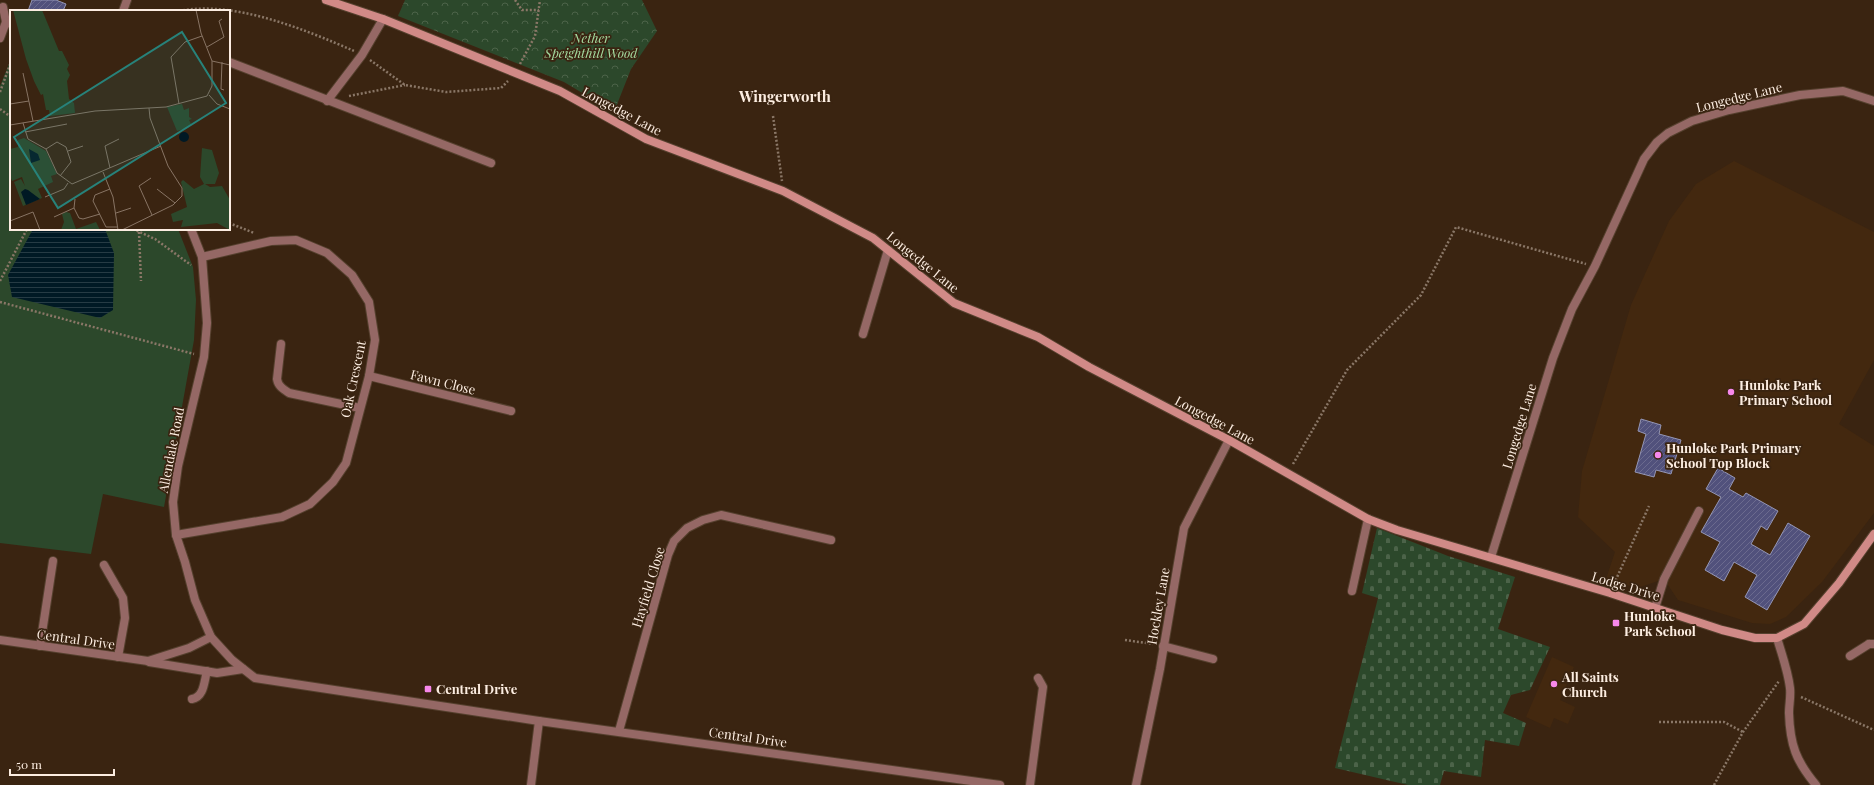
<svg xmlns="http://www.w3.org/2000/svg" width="1874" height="785" viewBox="0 0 1874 785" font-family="'Playfair Display',serif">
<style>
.built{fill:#43280f}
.green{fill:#2c482b}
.forest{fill:url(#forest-crowns)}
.cemetery{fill:url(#cemetery-stones)}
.water{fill:url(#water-rules)}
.building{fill:url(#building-hatch);stroke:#9496b5}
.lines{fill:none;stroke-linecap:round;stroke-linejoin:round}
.lane-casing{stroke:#55402e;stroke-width:10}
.street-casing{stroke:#55402e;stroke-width:10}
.secondary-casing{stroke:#55402e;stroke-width:10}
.path{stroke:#8a7767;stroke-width:2.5;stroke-dasharray:2 2;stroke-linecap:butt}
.lane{stroke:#956865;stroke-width:8}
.street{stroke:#956865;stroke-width:8}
.secondary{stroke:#d18a87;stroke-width:8}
.poi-dot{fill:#f788eb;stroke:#3a2411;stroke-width:1.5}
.labels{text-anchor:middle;stroke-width:3.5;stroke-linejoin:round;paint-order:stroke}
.park-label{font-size:13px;font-style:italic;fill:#a4dba0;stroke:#3a2411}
.street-label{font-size:13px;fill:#fcede1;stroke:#3a2411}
.poi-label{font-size:13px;font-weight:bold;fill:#fcede1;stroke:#3a2411;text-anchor:start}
.quarter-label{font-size:15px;font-weight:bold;fill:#fcede1;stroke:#3a2411}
.inset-road{fill:none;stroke:#887464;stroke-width:1}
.view{fill:#27827a;fill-opacity:0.15;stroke:#27827a;stroke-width:2}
.inset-edge{fill:none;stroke:#fcede1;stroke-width:2}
</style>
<defs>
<pattern id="forest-crowns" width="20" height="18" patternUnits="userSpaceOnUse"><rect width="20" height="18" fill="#2c482b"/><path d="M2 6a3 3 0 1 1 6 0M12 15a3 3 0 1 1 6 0" fill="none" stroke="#4c6349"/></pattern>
<pattern id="cemetery-stones" width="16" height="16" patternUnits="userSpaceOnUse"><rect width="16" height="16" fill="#2c482b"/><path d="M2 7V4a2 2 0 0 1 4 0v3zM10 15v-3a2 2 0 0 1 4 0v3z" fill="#4c6349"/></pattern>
<pattern id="water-rules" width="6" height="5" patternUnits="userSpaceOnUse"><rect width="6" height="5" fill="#001924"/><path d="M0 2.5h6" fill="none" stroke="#263b44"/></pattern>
<pattern id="building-hatch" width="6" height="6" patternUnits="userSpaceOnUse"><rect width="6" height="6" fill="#51517c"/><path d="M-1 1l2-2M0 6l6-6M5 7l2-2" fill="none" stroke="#6b6a8e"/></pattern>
</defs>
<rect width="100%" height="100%" fill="#3a2411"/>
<g class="built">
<path d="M1734,161L1874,232V360L1839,424L1874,446V513L1822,582L1786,617L1770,624L1752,623L1678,600L1664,579L1637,588L1606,579L1615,552L1578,517L1582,471L1631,305L1669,221L1696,184Z"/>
<path d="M1552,657L1574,667L1560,700L1575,707L1568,724L1554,718L1550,728L1526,717Z"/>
</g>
<path class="green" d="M11,59V229H178L193,267L196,300L194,340L164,507L103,494L91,554L0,543V86Z"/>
<path class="forest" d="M405,0H642L657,31L631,69L614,112L564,82L398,16Z"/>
<path class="cemetery" d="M1377,528L1448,556L1515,577L1498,629L1550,647L1530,690L1511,695L1503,713L1526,723L1519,746L1485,740L1481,777L1444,771L1440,785H1408L1335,768L1378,598L1362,593Z"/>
<path class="water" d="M33,229H105L114,253L113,310L100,318L12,297L8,275Z"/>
<g class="building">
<path d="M32,0H56L66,4L63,11H28Z"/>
<path d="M1641,419L1661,425L1659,434L1681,440L1671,474L1656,470L1654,477L1635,472L1646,434L1638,431Z"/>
<path d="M1718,468L1735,478L1729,489L1743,497L1746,493L1778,511L1767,530L1761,526L1751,544L1770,555L1788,523L1810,536L1767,610L1745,597L1757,575L1734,562L1724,581L1705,570L1720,542L1701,532L1721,497L1706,489Z"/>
</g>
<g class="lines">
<defs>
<g id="lane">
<path d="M3,7L6,22L11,24"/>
<path d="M0,38L6,22"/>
<path d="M327,101L362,55L383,19"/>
<path d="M863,334L888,250"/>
<path d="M281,344L277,379C278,386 283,389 289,393L360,408"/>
<path d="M104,565L123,598L125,618L118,657"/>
<path d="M1352,591L1368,519"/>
<path d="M1655,608L1664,579L1699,511"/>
<path d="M1163,646L1213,659"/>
<path d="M1850,656L1869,644"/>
<path d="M192,699C204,697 204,682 207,671"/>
<path d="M1030,785L1043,687L1038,678"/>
</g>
<g id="street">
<path d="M123,11L127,0"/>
<path d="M229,62L491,163"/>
<path d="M191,229L202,257L207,323L204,357L178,466L173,502L176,535L185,562L195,600L211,637L232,660L255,678L539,721L1000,785"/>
<path d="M369,376L511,411"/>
<path d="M176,535L282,517L310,504L333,482L346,463L369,376L375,340L369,302L352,275L327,253L296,240L271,241L202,257"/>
<path d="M1491,557L1553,358L1572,309L1595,266L1644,159L1657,142L1668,133L1692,121L1729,110L1800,95L1843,91L1874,101"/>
<path d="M1777,638C1782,655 1788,671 1790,688C1791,696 1789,705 1789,713C1790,745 1796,761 1816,785"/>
<path d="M0,640L148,661L189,648L211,637"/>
<path d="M1869,644H1874"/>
<path d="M40,646L53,561"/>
<path d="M149,662L217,673L243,669"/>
<path d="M619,731L668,555L674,541L687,528L703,520L721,515L831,540"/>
<path d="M531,785L539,721"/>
<path d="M1136,785L1160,669L1184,528L1229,440"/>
</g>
<path id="secondary" d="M326,0L383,19L560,91L646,139L783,191L873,238L954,303L1038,337L1089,367L1229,440L1368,519L1397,530L1610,593L1722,630L1755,638H1777L1804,624L1839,583L1874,534"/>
</defs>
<use href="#lane" class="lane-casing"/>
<use href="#street" class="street-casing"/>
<use href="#secondary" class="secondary-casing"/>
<g class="path">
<path d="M515,0L522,10H539"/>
<path d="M179,11C233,0 304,29 354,51"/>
<path d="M370,60L405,85L446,92L501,88L508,81"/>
<path d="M520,64L535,36L540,0"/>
<path d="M0,92L11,62"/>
<path d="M349,96L405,85"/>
<path d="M0,109L11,117"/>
<path d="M773,116L782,181"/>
<path d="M229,223L254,233"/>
<path d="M133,229L155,239L191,265"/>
<path d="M139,232L141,281"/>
<path d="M0,281L27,229"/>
<path d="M0,302L194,354"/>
<path d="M1293,464L1347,370L1421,295L1456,227L1586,264"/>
<path d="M1614,584L1649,506"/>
<path d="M1125,640L1153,644"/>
<path d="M1801,697L1874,730"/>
<path d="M1659,722H1724L1743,732"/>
<path d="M1714,785L1743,732L1779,681"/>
</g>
<use href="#lane" class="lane"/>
<use href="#street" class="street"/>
<use href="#secondary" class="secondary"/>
</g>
<g class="poi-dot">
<circle cx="1731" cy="392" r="4"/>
<circle cx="1658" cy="455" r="4"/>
<rect x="1612" y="619" width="8" height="8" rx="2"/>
<circle cx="1554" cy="684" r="4"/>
<rect x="424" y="685" width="8" height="8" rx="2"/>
</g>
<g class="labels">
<g class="park-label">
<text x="591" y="43">Nether<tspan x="591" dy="15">Speighthill Wood</tspan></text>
</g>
<g class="street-label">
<text transform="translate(1739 97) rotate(-14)" y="5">Longedge Lane</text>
<text transform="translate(622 111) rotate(28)" y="5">Longedge Lane</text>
<text transform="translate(923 262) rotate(39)" y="5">Longedge Lane</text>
<text transform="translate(353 379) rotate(-78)" y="5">Oak Crescent</text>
<text transform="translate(443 382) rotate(14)" y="5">Fawn Close</text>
<text transform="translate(1215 420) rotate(28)" y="5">Longedge Lane</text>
<text transform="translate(1519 426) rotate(-73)" y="5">Longedge Lane</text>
<text transform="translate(171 450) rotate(-79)" y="5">Allendale Road</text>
<text transform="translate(1626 586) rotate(17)" y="5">Lodge Drive</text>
<text transform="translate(648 587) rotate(-73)" y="5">Hayfield Close</text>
<text transform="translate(1158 606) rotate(-80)" y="5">Hockley Lane</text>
<text transform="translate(76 639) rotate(8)" y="5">Central Drive</text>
<text transform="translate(748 737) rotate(8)" y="5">Central Drive</text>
</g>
<g class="poi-label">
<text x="1739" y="390">Hunloke Park<tspan x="1739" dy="15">Primary School</tspan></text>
<text x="1666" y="453">Hunloke Park Primary<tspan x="1666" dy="15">School Top Block</tspan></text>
<text x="1624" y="621">Hunloke<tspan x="1624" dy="15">Park School</tspan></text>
<text x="1562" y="682">All Saints<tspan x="1562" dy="15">Church</tspan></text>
<text x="436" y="694">Central Drive</text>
</g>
<g class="quarter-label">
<text x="785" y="102">Wingerworth</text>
</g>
</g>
<g transform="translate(10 10)">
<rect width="220" height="220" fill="#3a2411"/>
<path d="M14,128L36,141L47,164L41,166L43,172L28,179L32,188L13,196L4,172L11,169L15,176L12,167L2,171L0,166V139L8,137V130Z" fill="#2c482b"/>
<path d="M3,0H32L49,41H52L59,55L57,59L60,65L57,71L59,89L64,93L65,103L40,106L39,100H36L33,84L31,85L24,71L16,49ZM192,138L202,140L209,163L205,174H195L200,177L212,176L220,190V220L207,213L171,217L173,210L163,212L161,204L177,197L171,172L173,170L184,179L194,174L190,167ZM56,202L60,203L66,219L86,212L90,220H51L54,212L52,204Z" fill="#2c482b"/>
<path d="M172,94L174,100L179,98V107L182,109L179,110L181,114L178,118L167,121L157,97Z" fill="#2c482b"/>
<path d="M169 127a5 5 0 1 1 10 0a5 5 0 1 1-10 0ZM19,139L28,144L30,150L21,153ZM15,179L18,180L30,189L16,195L11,182Z" fill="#001924"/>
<path class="inset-road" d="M197,37L214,27L209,11L212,9M202,51L220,55M212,52L211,79L214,80M13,63L23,111M199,85L207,94L220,99M0,94L19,91M169,94L161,47L175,32L192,26M13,113L18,129L36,139L47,163L62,174L151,136M0,115L85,101L156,97L197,86L202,76V51L191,23L186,0M15,122L57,114M36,139L47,132L56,137L61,152L50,166M58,141L73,136M100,158L95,136L109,129M93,162L103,187L108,220M141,168L129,176L142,205M100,179L85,185L83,191L96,217H107M147,179L165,193M35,187L54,179L58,173M65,189L64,198L69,208L73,209L90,204M106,203L121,198M44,207L64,198M0,211L23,202L30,220M112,220L163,195L172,186V178L158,156L140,108L139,98"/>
<path class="view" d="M172,22L216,93L48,198L4,127Z"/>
<rect width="220" height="220" class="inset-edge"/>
</g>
<path d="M10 769v6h104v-6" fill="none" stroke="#fcede1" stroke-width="2"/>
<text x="16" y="769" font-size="12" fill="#fcede1" stroke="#3a2411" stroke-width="3" paint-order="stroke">50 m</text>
</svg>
